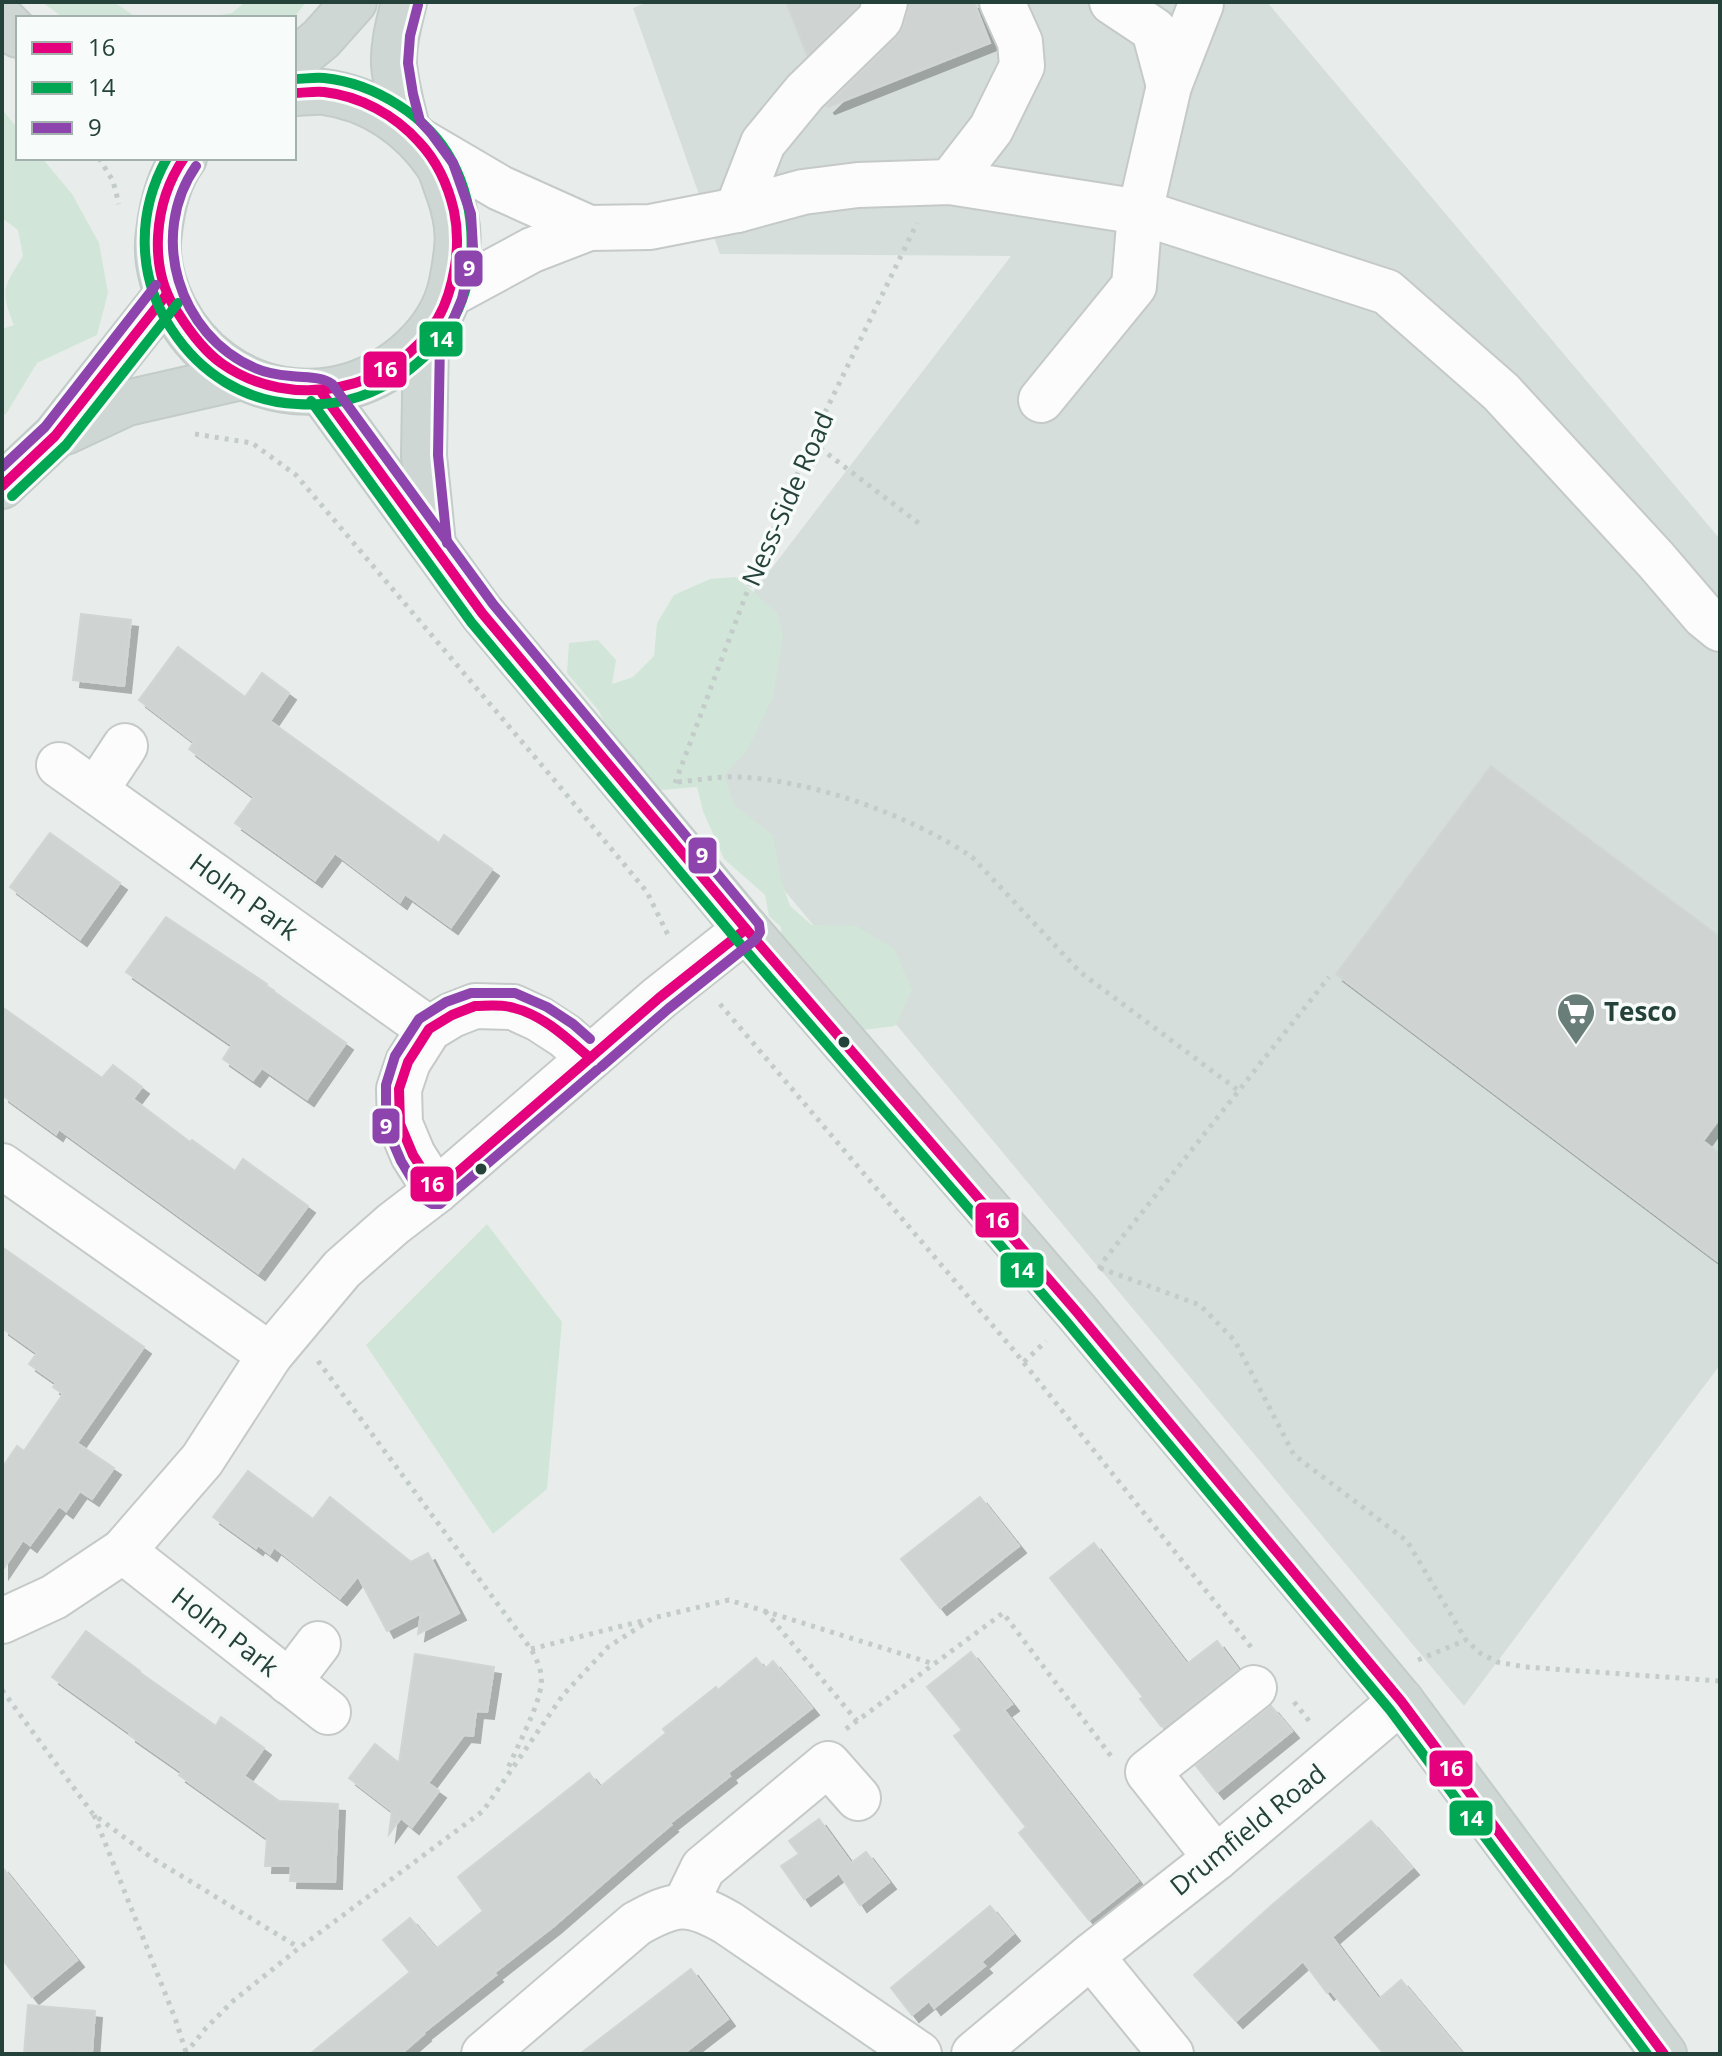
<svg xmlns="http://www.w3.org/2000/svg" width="1722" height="2056" viewBox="0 0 1722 2056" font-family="'Open Sans',sans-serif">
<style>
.built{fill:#d6dedb}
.green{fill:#d1e6d8}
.building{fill:#cfd4d2;stroke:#d1d6d4;stroke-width:2;filter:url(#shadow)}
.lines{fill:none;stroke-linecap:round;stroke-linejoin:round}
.minor-casing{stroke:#c5cac8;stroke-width:48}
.major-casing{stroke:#c3ccc9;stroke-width:48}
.path{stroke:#c3ccca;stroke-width:5;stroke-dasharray:4 6;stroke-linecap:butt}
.minor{stroke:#fcfcfc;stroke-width:44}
.major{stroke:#cfd7d5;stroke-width:44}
.bus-1-casing{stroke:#f7fbf9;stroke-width:16}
.bus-2-casing{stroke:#f7fbf9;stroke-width:16}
.bus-3-casing{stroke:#f7fbf9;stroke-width:16}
.bus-1{stroke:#e5007d;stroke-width:10}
.bus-2{stroke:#00a651;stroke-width:10}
.bus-3{stroke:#8e44ad;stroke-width:10}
.bus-dot{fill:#24423a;stroke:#f7fbf9;stroke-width:3}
.labels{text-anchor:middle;stroke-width:7;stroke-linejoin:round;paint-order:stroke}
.street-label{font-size:26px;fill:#24423a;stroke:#f7fbf9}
.poi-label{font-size:26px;font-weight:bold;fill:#24423a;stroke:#f7fbf9;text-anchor:start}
.line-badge{stroke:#f7fbf9;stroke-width:3}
.badge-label{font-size:22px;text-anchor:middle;font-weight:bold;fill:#fff}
</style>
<defs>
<filter id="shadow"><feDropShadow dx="7" dy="7" stdDeviation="0" flood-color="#0004"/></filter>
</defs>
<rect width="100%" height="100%" fill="#e8edeb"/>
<path class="built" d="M648,2H1267L1720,539V1365L1464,1706L649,728L1011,256L720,254L633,8Z"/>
<g class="green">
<path d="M42,2H114L137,18H64Z"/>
<path d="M245,2H306L294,18H204L232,13Z"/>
<path d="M2,109L18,129V158H42L72,194L99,243L108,293L97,335L37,363L6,414L2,415V329L14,325C0,290 3,288 23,256L18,230L2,218Z"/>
<path d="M736,577L777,613L783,637L773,697L747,750L724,776L734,805L773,836L781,880L790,906L812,925L856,926L894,949L912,990L895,1026L840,1033L781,938V927L769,916L765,895L724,859L703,811L697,787L662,790L638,776L612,742L599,711L567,673L569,643L598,640L616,660L612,684L633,677L654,656L657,623L674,595L710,579Z"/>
<path d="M487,1224L562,1322L547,1489L493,1534L366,1345Z"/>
</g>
<g class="building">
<path d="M786,2H859L858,6L807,55Z"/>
<path d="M909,2H974L990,43L828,107L827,106L898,36L904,26Z"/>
<path d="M81,614L131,620L124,686L73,680Z"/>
<path d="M178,647L245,697L262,673L289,693L270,721L439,843L444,835L492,869L451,927L405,894L400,902L335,853L315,880L235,823L254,797L189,749L194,742L139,700Z"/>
<path d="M1491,766L1720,937V1118L1703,1141L1720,1154V1263L1336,974Z"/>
<path d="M50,833L120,883L80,939L10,887Z"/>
<path d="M166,917L267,984L266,986L346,1043L307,1099L262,1068L253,1080L223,1059L232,1045L126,972Z"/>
<path d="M2,1007L102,1078L113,1065L142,1087L133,1099L190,1142L192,1140L235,1171L243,1159L308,1206L258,1273L59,1129L56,1134L2,1095Z"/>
<path d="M2,1247L144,1347L77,1443L114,1468L92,1499L80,1491L66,1511L59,1506L30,1545L23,1540L2,1571V1468L17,1446L24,1451L63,1394L53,1387L56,1383L29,1364L37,1353L2,1328Z"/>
<path d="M248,1471L313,1519L330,1497L411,1562L428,1553L459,1613L418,1634L421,1613L387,1631L358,1576L340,1598L274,1547L270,1554L258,1545L256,1548L213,1517Z"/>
<path d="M980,1497L1019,1546L940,1608L901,1559Z"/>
<path d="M1094,1543L1187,1664L1217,1641L1238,1669L1164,1727L1162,1725L1161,1726L1140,1699L1143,1697L1050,1578Z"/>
<path d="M86,1631L140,1671L139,1672L216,1726L221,1717L264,1748L244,1776L279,1801L338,1804L335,1882L290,1881L291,1866H265L267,1838L179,1775L182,1772L129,1735L130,1733L52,1677Z"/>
<path d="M971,1652L1012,1704L1004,1710L1138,1881L1089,1920L1019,1833L1026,1827L954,1736L962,1730L927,1687Z"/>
<path d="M415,1654L494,1667L487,1712L476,1711L473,1736L464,1735L428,1783L439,1791L412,1827L401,1818L389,1834L392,1811L349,1778L375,1744L399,1763Z"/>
<path d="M756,1658L765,1669L773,1661L812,1708L728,1773L730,1776L669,1824L671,1825L652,1841L554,1926L494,1973L496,1975L423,2033L424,2034L401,2054H310L410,1972L383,1940L410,1918L436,1949L483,1911L458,1877L589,1773L600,1787L666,1733L663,1729L716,1687L718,1690Z"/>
<path d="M1271,1706L1292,1731L1217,1792L1196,1766Z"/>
<path d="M819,1819L851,1863L866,1852L889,1882L860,1905L839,1873L804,1899L781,1866L799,1854L789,1841Z"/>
<path d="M1371,1821L1412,1868L1332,1937L1379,1999L1401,1980L1463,2054H1384L1330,1990L1327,1993L1303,1961L1236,2021L1194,1975L1272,1905Z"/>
<path d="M2,1867L77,1960L32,1997L2,1959Z"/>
<path d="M990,1906L1013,1934L981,1962L985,1966L934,2008L929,2001L912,2015L891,1988Z"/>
<path d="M691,1969L728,2019L683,2054H580Z"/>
<path d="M28,2005L95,2011L92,2052L78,2051V2054H24Z"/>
</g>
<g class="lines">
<defs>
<g id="minor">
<path d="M1112,2L1154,30L1169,86"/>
<path d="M420,141L500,188L589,228"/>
<path d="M950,182L991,129L1022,66L1020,42L1002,2"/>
<path d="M737,210L763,143L805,92L880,19L885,2"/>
<path d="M449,295L532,250L589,228L650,227L737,210L803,192L858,185L950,182L1140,212L1387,292L1501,392L1656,560L1704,616L1720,629"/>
<path d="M1041,400L1134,286L1140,212L1169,86L1201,4"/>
<path d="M59,765L429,1029"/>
<path d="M96,790L125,746"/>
<path d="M2,1166L270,1355"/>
<path d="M436,1191L413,1155L400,1124L399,1089L408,1062L429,1029L452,1015L475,1006L513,1007L539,1019L565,1036L590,1058"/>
<path d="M123,1551L328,1712"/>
<path d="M2,1621L54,1597L123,1551L202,1460L270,1355L342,1269L393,1224L436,1191L659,998L746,929"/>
<path d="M289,1682L318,1644"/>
<path d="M1216,1858L1148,1772L1254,1688"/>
<path d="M685,1905L703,1868L828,1764L858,1798"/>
<path d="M1091,1956L1171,2054"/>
<path d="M484,2054L636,1924C675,1902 688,1900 728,1923L919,2054"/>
<path d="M974,2054L1091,1956L1216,1858L1401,1701"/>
</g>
<g id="major">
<path d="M404,2C399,23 393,44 394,65C396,86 402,108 407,128"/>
<path d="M2,19L18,35"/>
<path d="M294,61L321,39L354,2"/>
<path d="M184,158C168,179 162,206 159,232C155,258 162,284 174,308C221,400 338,420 413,349C433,330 447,308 452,282C459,245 461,229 449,193C445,184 443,173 438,165C412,126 371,98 324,92C315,91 304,93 294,93"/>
<path d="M426,336L424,456L433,544"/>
<path d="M322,393L482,613L746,929L1076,1311L1401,1701L1664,2054"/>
<path d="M65,432L127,403L241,377"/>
<path d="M2,486L55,436L167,294"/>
</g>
</defs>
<use href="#minor" class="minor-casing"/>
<use href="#major" class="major-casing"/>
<g class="path">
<path d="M99,158L113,181L119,204"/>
<path d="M195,434L252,443L296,475L556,782L647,892L670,939"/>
<path d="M812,442L921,525"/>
<path d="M678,782C698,780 719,776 739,777C815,781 909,815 972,857L1080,972L1239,1091"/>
<path d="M675,783L753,576L816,431L917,223"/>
<path d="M720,1004L1016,1353L1251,1647"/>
<path d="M1100,1268L1200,1305L1235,1341L1294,1455L1407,1541L1466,1640L1480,1653L1497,1662L1525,1667L1720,1681"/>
<path d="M1099,1269L1105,1259L1329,977"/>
<path d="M318,1361L531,1649C537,1660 543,1672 541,1685C539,1706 517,1747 508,1768"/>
<path d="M1024,1362L1046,1341"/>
<path d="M765,1611L857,1721"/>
<path d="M531,1649L646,1620"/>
<path d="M1418,1660L1466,1640"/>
<path d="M2,1690L93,1814L152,1858L298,1947"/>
<path d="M1294,1702L1310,1722"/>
<path d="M846,1729L1003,1613L1111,1756"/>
<path d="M94,1815L175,2018L186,2052"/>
<path d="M185,2054L206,2028L233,2001L299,1948L483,1811L563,1695L608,1647L653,1618L729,1600L934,1664"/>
</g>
<use href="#minor" class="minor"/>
<use href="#major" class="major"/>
<defs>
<g id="bus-1">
<path d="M184,158C154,202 147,268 178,313C190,332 203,350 221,363C291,413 395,392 438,318C448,301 452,284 455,266C458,247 458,230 454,211C448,185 438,162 419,142C395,115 360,96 324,92C314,91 304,93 294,93"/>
<path d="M322,393L482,613L746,929L1076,1311L1401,1701L1664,2054"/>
<path d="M2,486L55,436L167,294"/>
<path d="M475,1006C487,1006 502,1004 514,1008C543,1015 568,1039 590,1058L436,1191L413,1155L400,1124L399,1089L408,1062L429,1029L452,1015Z"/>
<path d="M590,1058L659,998L746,929"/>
</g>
<g id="bus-2">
<path d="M167,158C136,213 137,278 172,330C200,373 245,402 297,404C336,407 373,396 405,373C423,359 439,345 450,325C479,277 478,210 452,161C429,117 374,83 324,78C314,77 304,79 294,79"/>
<path d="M311,401L471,622L735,938L1065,1320L1390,1710L1647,2054"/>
<path d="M12,496L66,445L178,303"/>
</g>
<g id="bus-3">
<path d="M418,5L410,36L408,63L413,94L420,121L431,133L453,163L471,214L473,248L462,299L451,325L440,341L438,455L447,543"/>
<path d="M196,166C148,235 178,335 255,368C266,373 279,375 291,376C304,378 321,376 332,384L493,604L759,924L760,932L756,939L668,1009L601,1067"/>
<path d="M2,467L45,427L156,285"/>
<path d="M590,1039L573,1024L547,1007L515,993H471L446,1002L419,1019L395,1056L386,1085V1126L401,1161L424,1199L432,1204H440L597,1070"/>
</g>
</defs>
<use href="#bus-1" class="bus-1-casing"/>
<use href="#bus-2" class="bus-2-casing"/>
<use href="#bus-3" class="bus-3-casing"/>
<use href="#bus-1" class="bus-1"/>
<use href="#bus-2" class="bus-2"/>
<use href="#bus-3" class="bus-3"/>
</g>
<defs>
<symbol id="supermarket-pin" viewBox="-11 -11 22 30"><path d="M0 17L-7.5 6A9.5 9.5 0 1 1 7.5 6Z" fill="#697e78" stroke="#f7fbf9"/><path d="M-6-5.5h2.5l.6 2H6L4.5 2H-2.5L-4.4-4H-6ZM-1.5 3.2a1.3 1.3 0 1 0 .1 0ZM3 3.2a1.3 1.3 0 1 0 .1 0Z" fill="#fff"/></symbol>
</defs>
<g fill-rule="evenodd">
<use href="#supermarket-pin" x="1554" y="990" width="44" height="60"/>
</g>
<g class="bus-dot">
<circle cx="844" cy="1042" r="7"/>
<circle cx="481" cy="1169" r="7"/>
</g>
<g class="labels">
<g class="street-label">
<text transform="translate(788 499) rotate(-66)" y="9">Ness-Side Road</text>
<text transform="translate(244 897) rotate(36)" y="9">Holm Park</text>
<text transform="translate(225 1632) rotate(38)" y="9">Holm Park</text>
<text transform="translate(1248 1830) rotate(-39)" y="9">Drumfield Road</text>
</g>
<g class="poi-label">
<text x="1604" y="1021">Tesco</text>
</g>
</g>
<g class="line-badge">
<rect x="453" y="249" width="31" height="39" rx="8" fill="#8e44ad"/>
<rect x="418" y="320" width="46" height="38" rx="8" fill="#00a651"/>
<rect x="362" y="350" width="46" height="39" rx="8" fill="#e5007d"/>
<rect x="687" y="836" width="31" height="39" rx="8" fill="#8e44ad"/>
<rect x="371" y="1107" width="30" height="38" rx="8" fill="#8e44ad"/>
<rect x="409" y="1165" width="46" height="38" rx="8" fill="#e5007d"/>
<rect x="974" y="1201" width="46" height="38" rx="8" fill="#e5007d"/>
<rect x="999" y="1251" width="46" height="38" rx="8" fill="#00a651"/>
<rect x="1428" y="1749" width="46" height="39" rx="8" fill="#e5007d"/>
<rect x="1448" y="1799" width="46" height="38" rx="8" fill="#00a651"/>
</g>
<g class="badge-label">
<text x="469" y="276">9</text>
<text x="441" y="347">14</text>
<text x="385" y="377">16</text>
<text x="702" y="863">9</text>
<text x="386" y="1134">9</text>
<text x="432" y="1192">16</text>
<text x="997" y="1228">16</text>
<text x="1022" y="1278">14</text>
<text x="1451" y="1776">16</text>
<text x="1471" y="1826">14</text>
</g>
<rect width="1722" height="2056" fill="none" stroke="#24423a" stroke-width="8"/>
<rect x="16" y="16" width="280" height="144" fill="#f7fbf9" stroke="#a3b1ad" stroke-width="2"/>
<rect x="32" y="42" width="40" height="12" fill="#e5007d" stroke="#a3b1ad" stroke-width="2"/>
<text x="88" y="56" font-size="24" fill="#24423a">16</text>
<rect x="32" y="82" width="40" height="12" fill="#00a651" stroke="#a3b1ad" stroke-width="2"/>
<text x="88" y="96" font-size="24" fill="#24423a">14</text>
<rect x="32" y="122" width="40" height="12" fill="#8e44ad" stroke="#a3b1ad" stroke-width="2"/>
<text x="88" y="136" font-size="24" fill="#24423a">9</text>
</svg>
